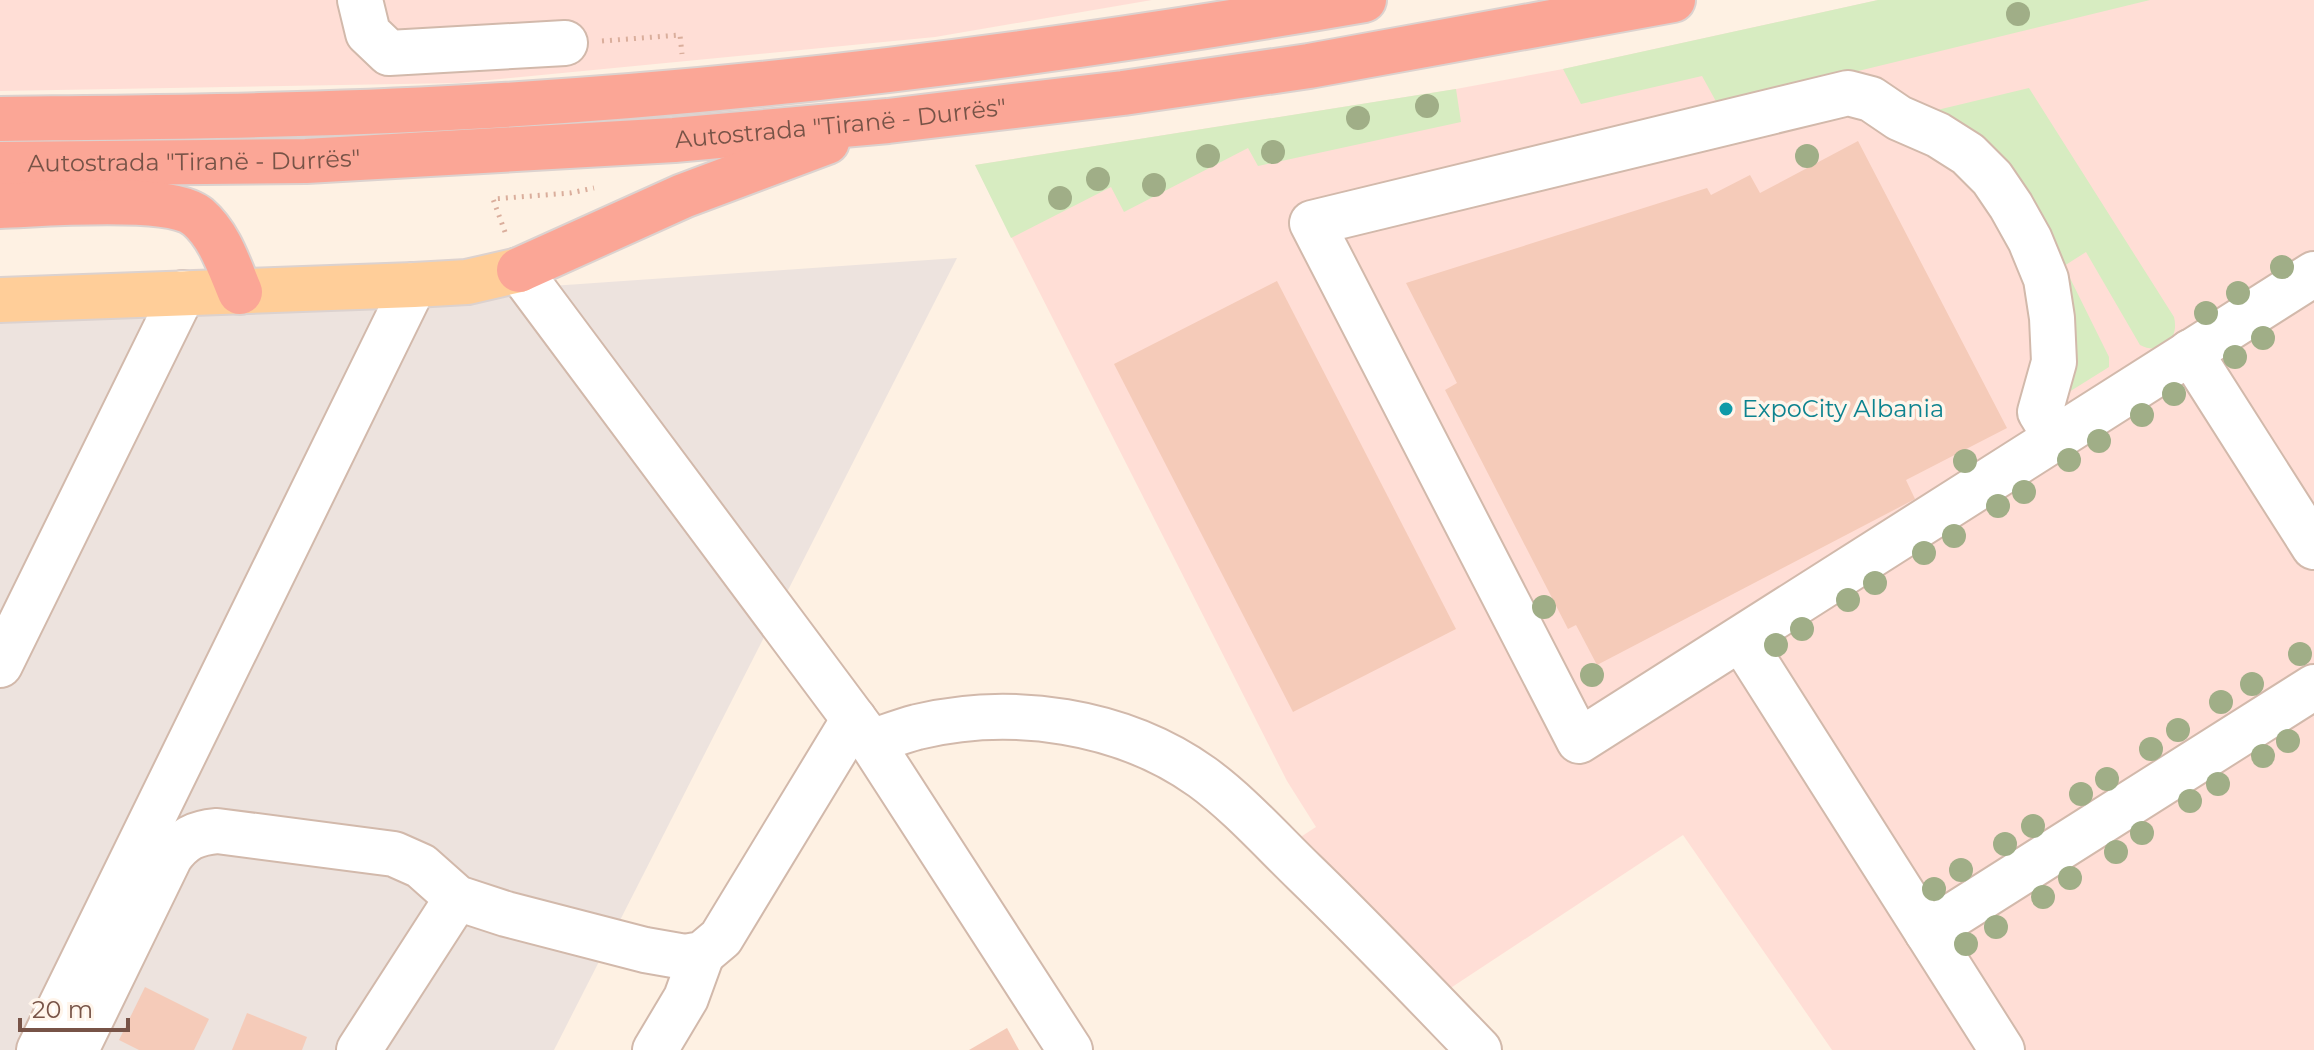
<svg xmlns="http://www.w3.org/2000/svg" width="2314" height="1050" viewBox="0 0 2314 1050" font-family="Montserrat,sans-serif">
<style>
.commercial{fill:#ffded6}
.industrial{fill:#ede3de}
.green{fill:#d7ecc1}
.building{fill:#f5cbb9}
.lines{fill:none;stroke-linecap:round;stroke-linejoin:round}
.minor-casing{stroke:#d2b9ab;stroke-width:48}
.major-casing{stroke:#dcd2cf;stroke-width:48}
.highway-casing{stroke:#dcd2cf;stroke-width:48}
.path{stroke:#daae9c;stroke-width:5;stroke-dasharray:2 6;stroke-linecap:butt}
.minor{stroke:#fff;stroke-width:44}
.major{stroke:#ffce99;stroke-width:44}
.highway{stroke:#fba696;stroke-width:44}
.tree{fill:#a0ae87}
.culture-dot{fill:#0f9aa8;stroke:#fff5eb;stroke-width:3}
.labels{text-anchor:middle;stroke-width:7;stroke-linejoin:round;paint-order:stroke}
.street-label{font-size:24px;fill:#775347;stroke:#fff5eb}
.culture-label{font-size:24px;fill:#0d838f;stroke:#fff5eb;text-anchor:start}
</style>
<rect width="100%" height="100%" fill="#fef1e3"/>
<g class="commercial">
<path d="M0,0H1152L935,37L459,83L0,91Z"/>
<path d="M1878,0H2314V1050H1832L1683,835L1446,991L1299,838L1316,827L1287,781L975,165L1456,89L1563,69Z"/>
</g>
<path class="industrial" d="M957,258L554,1050H0V324Z"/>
<g class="green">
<path d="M1878,0H2150L1718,105L1702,76L1581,104L1563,69Z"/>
<path d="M2029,88L2174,317C2180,340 2160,356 2140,345L2086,252L2064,266L2109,357V367L2069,392L2074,347L1933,111Z"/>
<path d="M1456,89L1461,122L1258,166L1248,148L1124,212L1111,187L1011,238L975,165Z"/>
</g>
<g class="building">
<path d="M1858,141L2007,428L1906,480L1915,499L1597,665L1576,625L1568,629L1445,390L1457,383L1406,283L1707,188L1711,195L1750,175L1760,193Z"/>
<path d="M1277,281L1456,629L1293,712L1114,364Z"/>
<path d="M145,987L209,1019L194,1050H139L119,1040Z"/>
<path d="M247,1013L307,1037L302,1050H232Z"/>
<path d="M1007,1028L1019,1050H969Z"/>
</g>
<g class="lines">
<defs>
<g id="minor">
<path d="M360,0L368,33L389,53L565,43"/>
<path d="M519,270L871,742L1070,1050"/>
<path d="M2190,352L2314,547"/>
<path d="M2056,438L2040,412L2054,362L2052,318L2046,279L2030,240L2011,206L1992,178L1968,154L1938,135L1899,118L1871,99L1848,93L1312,223L1579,741L2314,274"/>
<path d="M1741,639L2002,1050"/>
<path d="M0,665L183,293"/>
<path d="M871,742C886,737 902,731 917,727C1012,704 1122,720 1202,777C1238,803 1272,841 1304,872C1364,930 1421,990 1479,1050"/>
<path d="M1927,932L2314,687"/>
<path d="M39,1050L414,285"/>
<path d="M76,1050L170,857C183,839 195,833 217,831L394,854L421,866L457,898L506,914L645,950L685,957L702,954L721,938L854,719"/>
<path d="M359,1050L457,898"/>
<path d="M655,1050L686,998L702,954"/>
</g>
<path id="major" d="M0,300L414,285L467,282L519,270"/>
<g id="highway">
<path d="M0,119C156,117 312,116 468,107C769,91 1068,51 1364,0"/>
<path id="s1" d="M0,164L306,161L674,140L888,121L1123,93L1309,66L1673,0"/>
<path d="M0,206C40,205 169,193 198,217C220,236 229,266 240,292"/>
<path d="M519,270L683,196L827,142"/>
</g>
</defs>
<use href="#minor" class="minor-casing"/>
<use href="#major" class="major-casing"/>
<use href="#highway" class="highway-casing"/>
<g class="path">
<path d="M602,41L680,35L682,54"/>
<path d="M505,232L493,199L570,193L594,188"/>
</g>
<use href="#minor" class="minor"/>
<use href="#major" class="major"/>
<use href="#highway" class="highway"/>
</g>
<g class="tree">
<circle cx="2018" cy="14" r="12"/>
<circle cx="1427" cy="106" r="12"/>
<circle cx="1358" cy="118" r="12"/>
<circle cx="1273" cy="152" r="12"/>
<circle cx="1208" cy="156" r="12"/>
<circle cx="1807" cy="156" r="12"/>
<circle cx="1098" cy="179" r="12"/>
<circle cx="1154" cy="185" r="12"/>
<circle cx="1060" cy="198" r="12"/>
<circle cx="2282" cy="267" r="12"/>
<circle cx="2238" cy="293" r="12"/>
<circle cx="2206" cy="313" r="12"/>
<circle cx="2263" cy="338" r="12"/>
<circle cx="2235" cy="357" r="12"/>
<circle cx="2174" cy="394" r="12"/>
<circle cx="2142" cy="415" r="12"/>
<circle cx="2099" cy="441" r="12"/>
<circle cx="2069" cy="460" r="12"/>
<circle cx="1965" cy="461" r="12"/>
<circle cx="2024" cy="492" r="12"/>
<circle cx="1998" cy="506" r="12"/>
<circle cx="1954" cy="536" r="12"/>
<circle cx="1924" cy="553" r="12"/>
<circle cx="1875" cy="583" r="12"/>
<circle cx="1848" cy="600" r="12"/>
<circle cx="1544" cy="607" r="12"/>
<circle cx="1802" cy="629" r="12"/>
<circle cx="1776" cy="645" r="12"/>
<circle cx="2300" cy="654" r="12"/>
<circle cx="1592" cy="675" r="12"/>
<circle cx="2252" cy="684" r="12"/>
<circle cx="2221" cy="702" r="12"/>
<circle cx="2178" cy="730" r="12"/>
<circle cx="2288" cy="741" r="12"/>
<circle cx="2151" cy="749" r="12"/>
<circle cx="2263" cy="756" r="12"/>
<circle cx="2107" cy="779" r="12"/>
<circle cx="2218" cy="784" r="12"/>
<circle cx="2081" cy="794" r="12"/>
<circle cx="2190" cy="801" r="12"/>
<circle cx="2033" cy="826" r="12"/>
<circle cx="2142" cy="833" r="12"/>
<circle cx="2005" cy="844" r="12"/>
<circle cx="2116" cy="852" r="12"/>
<circle cx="1961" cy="870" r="12"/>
<circle cx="2070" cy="878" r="12"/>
<circle cx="1934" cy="889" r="12"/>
<circle cx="2043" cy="897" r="12"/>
<circle cx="1996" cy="927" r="12"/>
<circle cx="1966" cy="944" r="12"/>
</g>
<circle class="culture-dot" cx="1726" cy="409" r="8"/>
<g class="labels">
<g class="street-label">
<text dy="8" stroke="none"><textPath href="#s1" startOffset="842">Autostrada "Tiranë - Durrës"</textPath></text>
<text dy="8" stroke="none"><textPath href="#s1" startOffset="194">Autostrada "Tiranë - Durrës"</textPath></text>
</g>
<g class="culture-label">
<text x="1742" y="417">ExpoCity Albania</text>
</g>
</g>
<path d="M20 1018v12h108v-12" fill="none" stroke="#775347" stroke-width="4"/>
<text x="32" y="1018" font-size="24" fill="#775347" stroke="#fff5eb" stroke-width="6" paint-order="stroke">20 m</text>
</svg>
